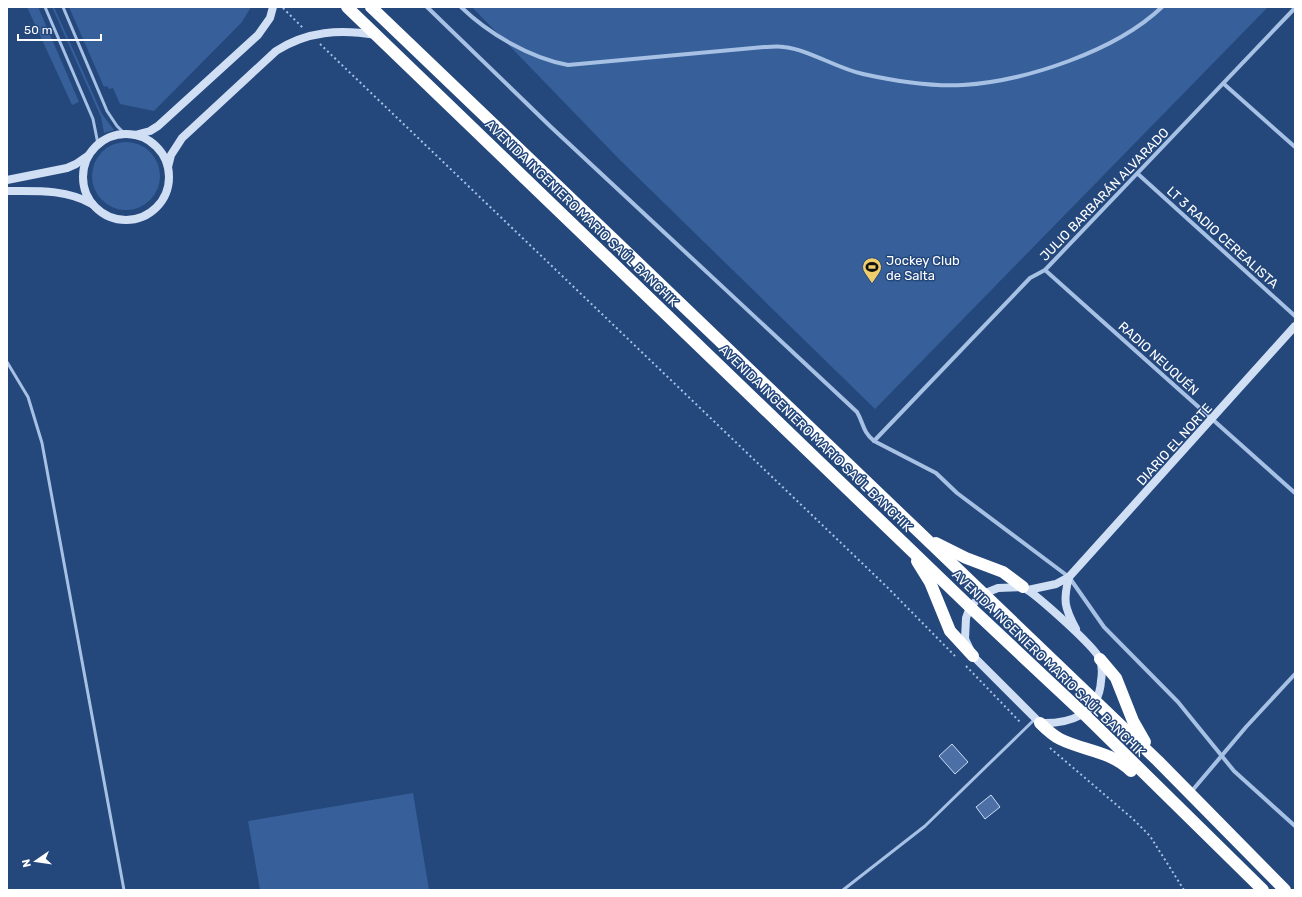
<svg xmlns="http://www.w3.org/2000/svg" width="1302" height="897" viewBox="0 0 1302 897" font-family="Rubik,sans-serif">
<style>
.green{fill:#37609a}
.building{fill:#4c70a5;stroke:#cadcf4}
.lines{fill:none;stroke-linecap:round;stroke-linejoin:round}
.path{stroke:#a7c1e5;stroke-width:2;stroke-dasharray:2 3;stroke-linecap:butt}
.lane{stroke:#a7c1e5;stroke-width:3}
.street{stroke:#a7c1e5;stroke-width:4}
.secondary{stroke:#d1dff5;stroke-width:8}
.highway{stroke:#fff;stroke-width:12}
.labels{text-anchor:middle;stroke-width:3;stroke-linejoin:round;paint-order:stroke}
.street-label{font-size:13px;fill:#fff;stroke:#24477c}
.poi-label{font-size:13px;fill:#fff;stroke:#24477c;text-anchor:start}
</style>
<rect width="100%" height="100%" fill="#24477c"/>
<g class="green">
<path d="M27,7H38L79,102L72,105Z"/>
<path d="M52,7H54L102,114L114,130L104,133L101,117Z"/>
<path d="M69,7H251L242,22L154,111L120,104L113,88L109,89L107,86L104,87Z"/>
<path d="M472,7H1268L875,409L619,159Z"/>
<circle cx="126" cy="176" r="34"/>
<path d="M413,793L429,890H260L248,821Z"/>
</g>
<g class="building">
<path d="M952,744L968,762L955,774L939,756Z"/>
<path d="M991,795L1000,807L985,819L976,807Z"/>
</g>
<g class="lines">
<g class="path">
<path d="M283,8L304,29"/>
<path d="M320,44L887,587L955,656"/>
<path d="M966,666L1021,723"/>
<path d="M1050,748L1133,819L1150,836L1184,890"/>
</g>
<g class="lane">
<path d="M45,7L93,119L98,144"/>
<path d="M63,7L107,111L117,126L125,134"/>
<path d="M7,362L28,397L42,443L124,890"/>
<path d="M843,890L925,826L1035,719"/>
</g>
<g class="street">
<path d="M427,7L551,127L857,412C864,424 862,431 874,441L936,473L957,493L1069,577L1104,627L1178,702L1234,771L1295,826"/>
<path d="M461,7C489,34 530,58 568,65L765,47C771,47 778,46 784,47C810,50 836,68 863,74C895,81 930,87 963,85C1026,81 1116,51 1162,7"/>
<path d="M1224,84L1295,147"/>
<path d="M1138,174L1295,316"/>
<path d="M1045,270L1295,493"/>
<path d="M874,441L1030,278L1045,270L1295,8"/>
<path d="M1191,792L1246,727L1295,674"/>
</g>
<g class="secondary">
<circle cx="126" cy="177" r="43"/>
<path d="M135,135L150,131L158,126L258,35L270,18L273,7"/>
<path d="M168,167L171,155L182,138L276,51C307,31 340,29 376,35"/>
<path d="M7,180L67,168L76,164L89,155"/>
<path d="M7,191C36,191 66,189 92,204"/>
<path d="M1069,577C1063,600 1064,607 1076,629"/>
<path d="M1023,587C1037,595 1094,646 1100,659C1102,665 1102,675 1101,681C1099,715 1069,724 1040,723L973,656L965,639L966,618L970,607L983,594L998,588Z"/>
<path d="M1028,590L1056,584L1069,577L1295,326"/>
</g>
<g class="highway">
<path d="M347,7L970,607L1084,714L1263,890"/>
<path d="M371,7L1158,761L1285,890"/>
<path d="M936,543L966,558L1003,572L1023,587"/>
<path d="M917,561L930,582L950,631L973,656"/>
<path d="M1100,659L1116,678L1133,721L1145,742"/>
<path d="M1040,723C1046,729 1052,735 1060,739C1084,751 1111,751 1131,771"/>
</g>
</g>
<defs>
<symbol id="stadium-pin" viewBox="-11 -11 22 30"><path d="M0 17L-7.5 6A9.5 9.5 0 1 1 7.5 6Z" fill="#f0ce6b" stroke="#24477c"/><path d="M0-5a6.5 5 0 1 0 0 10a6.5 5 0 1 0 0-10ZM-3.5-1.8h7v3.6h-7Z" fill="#111"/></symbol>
</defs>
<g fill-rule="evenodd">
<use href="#stadium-pin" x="861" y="256" width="22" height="30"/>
</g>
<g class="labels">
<g class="street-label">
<text transform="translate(1104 194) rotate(-46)" y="5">JULIO BARBARÁN ALVARADO</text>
<text transform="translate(582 213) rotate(44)" y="5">AVENIDA INGENIERO MARIO SAÚL BANCHIK</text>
<text transform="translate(1223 237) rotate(42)" y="5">LT 3 RADIO CEREALISTA</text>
<text transform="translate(1159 358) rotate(42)" y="5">RADIO NEUQUÉN</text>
<text transform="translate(816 438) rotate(44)" y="5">AVENIDA INGENIERO MARIO SAÚL BANCHIK</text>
<text transform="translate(1174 444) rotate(-48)" y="5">DIARIO EL NORTE</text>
<text transform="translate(1049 663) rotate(44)" y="5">AVENIDA INGENIERO MARIO SAÚL BANCHIK</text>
</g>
<g class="poi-label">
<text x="886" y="265">Jockey Club<tspan x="886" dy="15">de Salta</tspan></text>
</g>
</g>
<rect width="1302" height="897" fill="none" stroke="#ffffff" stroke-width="16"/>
<g transform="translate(36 861) rotate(257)" stroke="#24477c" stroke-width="3" paint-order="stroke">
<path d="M0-3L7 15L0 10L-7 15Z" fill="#ffffff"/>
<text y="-6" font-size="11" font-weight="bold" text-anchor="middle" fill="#ffffff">N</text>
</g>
<path d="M18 34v6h83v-6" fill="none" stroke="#ffffff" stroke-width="2"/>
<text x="24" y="34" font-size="12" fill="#ffffff" stroke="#24477c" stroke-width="3" paint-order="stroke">50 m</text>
</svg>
